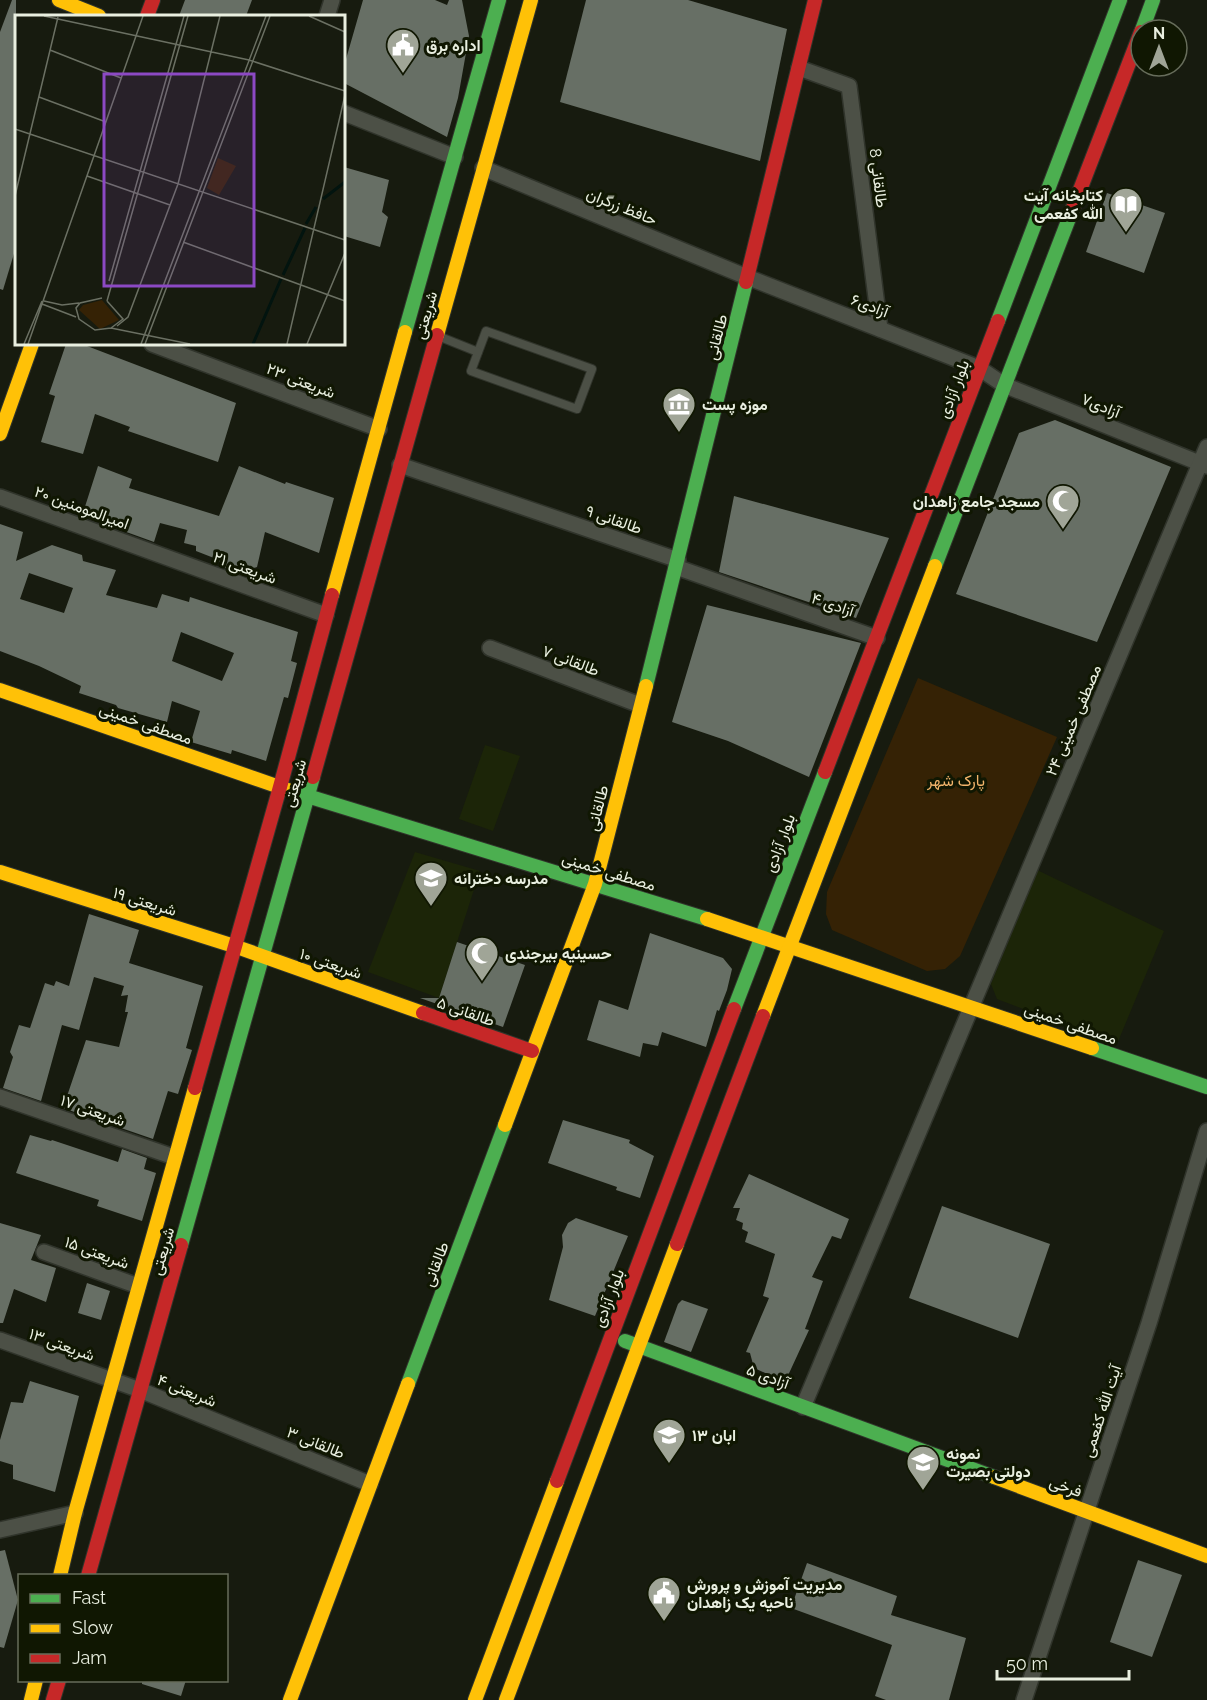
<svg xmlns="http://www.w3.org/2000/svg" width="1207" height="1700" viewBox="0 0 1207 1700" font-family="Raleway,Vazirmatn,sans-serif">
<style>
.built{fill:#1c2508}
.green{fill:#352205}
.building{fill:#676f65;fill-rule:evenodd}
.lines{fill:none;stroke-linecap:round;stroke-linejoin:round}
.lane-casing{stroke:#30342b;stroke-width:10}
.street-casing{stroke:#30342b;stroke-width:18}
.fast-casing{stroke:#30342b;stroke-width:16}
.slow-casing{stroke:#30342b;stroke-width:16}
.jam-casing{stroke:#30342b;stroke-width:16}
.lane{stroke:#4c5046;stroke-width:8}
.street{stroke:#4c5046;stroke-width:15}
.fast{stroke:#4caf50;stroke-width:14}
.slow{stroke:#ffc107;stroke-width:14}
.jam{stroke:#c62828;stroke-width:14}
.labels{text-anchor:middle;stroke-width:6;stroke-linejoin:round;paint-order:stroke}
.poi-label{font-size:16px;font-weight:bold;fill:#e9efe0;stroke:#101702;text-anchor:start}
.street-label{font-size:16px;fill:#e9efe0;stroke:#101702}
.park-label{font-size:16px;fill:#f2b46b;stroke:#101702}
.inset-river{fill:none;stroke:#02140f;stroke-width:3}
.inset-road{fill:none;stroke:#6b7063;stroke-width:1.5}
.view{fill:#8c49c4;fill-opacity:0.15;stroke:#8c49c4;stroke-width:3}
.inset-edge{fill:none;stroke:#e9efe0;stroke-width:3}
</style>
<rect width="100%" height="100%" fill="#171b0f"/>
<g class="built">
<path d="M485,745L520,756L493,831L459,819Z"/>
<path d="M415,852L480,871L439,998L368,972Z"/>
<path d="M1037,870L1164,931L1117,1044L997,999L991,984Z"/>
</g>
<path class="green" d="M918,678L1057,737L960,956L945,969L927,971L832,930L826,914L827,892Z"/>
<g class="building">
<path d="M12,0H16V247L3,290L0,289V32Z"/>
<path d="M185,0H252L246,16H179Z"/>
<path d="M363,0H435L447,5L449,0H462L469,36L458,98L447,137L344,83V66Z"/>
<path d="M586,0H688L787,29L760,161L560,102Z"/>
<path d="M344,167L389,180L382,212L388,217L380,247L344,236Z"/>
<path d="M1107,193L1165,213L1144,273L1086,252Z"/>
<path d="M66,344H87V346L236,403L218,462L128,431L130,427L95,414L83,454L41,442L55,396L49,394Z"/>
<path d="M1055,420L1171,467L1097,642L956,594L1019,433Z"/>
<path d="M98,466L132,479L129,488L219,516L239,466L285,484L286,482L334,498L319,553L265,532L257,567L247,570L244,575L222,567L219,560L196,551V546L184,543L187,530L160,523L154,542L82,516Z"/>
<path d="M734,496L889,538L856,618L719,572Z"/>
<path d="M0,524L23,532L16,561L52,545L82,555L83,561L116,570L106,595L157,608L162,594L189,602L190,597L298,632L291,661L297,663L288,698L284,697L266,761L232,750L231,754L191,742L200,711L172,701L167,722L118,708L116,705L79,693L81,686L39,666L0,651ZM29,573L73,588L64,613L20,599ZM181,632L234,653L222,681L172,661Z"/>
<path d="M707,605L861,643L809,777L728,741L672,722Z"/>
<path d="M89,914L139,930L129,963L203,986L186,1048L192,1050L178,1094L168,1091L153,1139L63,1108L86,1040L119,1047L128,1012H125L128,995L121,996L124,986L94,977L79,1030L62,1025L41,1101L3,1088L13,1057L10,1052L19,1025L30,1028L45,983L54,986L56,981L69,986Z"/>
<path d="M650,933L723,958L732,969L727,990L719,1011L717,1010L706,1047L662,1032L658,1046L643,1043L640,1057L587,1040L599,1000L628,1010Z"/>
<path d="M457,942L525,965L503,1027L420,998H439Z"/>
<path d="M563,1120L630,1140L629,1143L654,1156L640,1198L616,1190L617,1187L548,1163Z"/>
<path d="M30,1135L51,1141L52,1140L118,1162L122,1149L147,1158L144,1169L156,1173L142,1221L97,1206L99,1200L16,1173Z"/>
<path d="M749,1174L849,1219L841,1239L832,1236L812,1277L823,1281L805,1329L809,1330L785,1382L754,1368L750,1353L746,1352L769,1298L763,1296L775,1254L745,1242L748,1232L742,1229L743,1223L736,1220L740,1208H733Z"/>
<path d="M942,1206L1050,1244L1018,1338L909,1298Z"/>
<path d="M576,1218L628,1236L595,1316L549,1300L563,1247L562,1235L568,1223Z"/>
<path d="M0,1223L41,1235L31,1260L56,1268L46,1302L14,1289L3,1323H0Z"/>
<path d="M87,1283L110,1291L101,1320L78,1313Z"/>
<path d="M682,1300L708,1309L691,1352L664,1342L678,1304Z"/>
<path d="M30,1381L79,1396L55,1492L13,1479V1465L0,1461V1440L11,1402L23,1403Z"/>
<path d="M5,1550L18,1600L4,1648L0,1647V1551Z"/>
<path d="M1138,1560L1182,1575L1152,1657L1110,1642Z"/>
<path d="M807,1563L897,1596L891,1615L966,1638L949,1700H886L875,1696L892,1645L791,1608Z"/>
<path d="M142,1680H186L181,1696L142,1684Z"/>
</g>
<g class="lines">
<defs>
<g id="lane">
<path d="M486,331L592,369L577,409L471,371Z"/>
<path d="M438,336L478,352"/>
</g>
<g id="street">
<path d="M327,16L332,0"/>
<path d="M799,68L849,86L880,329"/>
<path d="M344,113L455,157"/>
<path d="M483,168L747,277L979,368L1004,385L1207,466"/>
<path d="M152,344L379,429"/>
<path d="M400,465L678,560"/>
<path d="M0,497L326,615"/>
<path d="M676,567L877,638"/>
<path d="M490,648L640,705"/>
<path d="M0,1097L174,1157"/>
<path d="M44,1252L138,1286"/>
<path d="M0,1340L140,1390L370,1484"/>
<path d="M803,1407L1207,447"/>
<path d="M0,1530L75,1513"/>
<path d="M1024,1700L1149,1323L1207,1131"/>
</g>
<g id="fast">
<path d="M1142,30L1153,0"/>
<path d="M998,321L1120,0"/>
<path d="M405,332L499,0"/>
<path d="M935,566L1073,208"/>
<path d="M646,686L746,282"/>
<path d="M291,791L707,919"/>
<path d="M734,1009L825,772"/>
<path d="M1092,1048L1207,1087"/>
<path d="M181,1245L313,777"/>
<path d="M625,1341L994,1477"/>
<path d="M408,1384L505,1125"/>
</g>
<g id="slow">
<path d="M59,0L99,16"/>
<path d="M437,335L531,0"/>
<path d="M0,434L32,344"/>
<path d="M332,595L405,332"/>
<path d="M0,690L291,791"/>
<path d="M0,872L234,946L423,1013"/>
<path d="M707,919L1092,1048"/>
<path d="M763,1016L935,566"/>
<path d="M505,1125L595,884L646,686"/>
<path d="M994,1477L1207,1556"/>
<path d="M60,1576L75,1513L195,1088"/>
<path d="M31,1700L36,1680"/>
<path d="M290,1700L408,1384"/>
<path d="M475,1700L557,1481"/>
<path d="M506,1700L677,1244"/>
</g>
<g id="jam">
<path d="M147,16L153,0"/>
<path d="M1073,208L1141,32"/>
<path d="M746,282L815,0"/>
<path d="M825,772L998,321"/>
<path d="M313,777L437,335"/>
<path d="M423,1013L532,1051"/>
<path d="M195,1088L280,787L332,595"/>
<path d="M677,1244L763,1016"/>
<path d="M557,1481L734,1009"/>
<path d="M88,1576L181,1245"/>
<path d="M53,1700L59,1680"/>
</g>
</defs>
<use href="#lane" class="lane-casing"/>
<use href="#street" class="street-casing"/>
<use href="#fast" class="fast-casing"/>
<use href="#slow" class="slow-casing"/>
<use href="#jam" class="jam-casing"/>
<use href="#lane" class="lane"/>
<use href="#street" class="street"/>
<use href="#fast" class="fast"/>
<use href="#slow" class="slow"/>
<use href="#jam" class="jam"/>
</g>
<defs>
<symbol id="civic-pin" viewBox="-11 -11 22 30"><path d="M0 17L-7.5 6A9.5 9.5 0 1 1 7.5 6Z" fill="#a0a597" stroke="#101702"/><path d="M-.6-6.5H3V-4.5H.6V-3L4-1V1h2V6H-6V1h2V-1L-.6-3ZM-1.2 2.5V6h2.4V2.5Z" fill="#fff"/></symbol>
<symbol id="library-pin" viewBox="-11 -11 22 30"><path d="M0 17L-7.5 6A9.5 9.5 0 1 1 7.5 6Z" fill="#a0a597" stroke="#101702"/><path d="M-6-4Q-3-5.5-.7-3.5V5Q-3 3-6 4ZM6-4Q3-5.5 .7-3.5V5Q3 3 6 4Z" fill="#fff"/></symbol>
<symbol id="museum-pin" viewBox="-11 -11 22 30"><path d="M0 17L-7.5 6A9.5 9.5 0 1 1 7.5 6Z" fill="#a0a597" stroke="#101702"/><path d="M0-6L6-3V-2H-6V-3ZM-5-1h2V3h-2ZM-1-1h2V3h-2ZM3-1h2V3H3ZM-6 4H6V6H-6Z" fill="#fff"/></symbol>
<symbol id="mosque-pin" viewBox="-11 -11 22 30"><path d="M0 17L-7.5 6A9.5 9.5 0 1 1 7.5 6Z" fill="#a0a597" stroke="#101702"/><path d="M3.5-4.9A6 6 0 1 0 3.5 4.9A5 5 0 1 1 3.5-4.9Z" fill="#fff"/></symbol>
<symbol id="school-pin" viewBox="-11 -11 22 30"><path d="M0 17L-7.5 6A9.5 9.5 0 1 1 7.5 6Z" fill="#a0a597" stroke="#101702"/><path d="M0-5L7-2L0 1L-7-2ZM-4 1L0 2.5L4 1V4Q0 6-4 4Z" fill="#fff"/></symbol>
</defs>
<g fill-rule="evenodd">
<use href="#civic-pin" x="384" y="26" width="38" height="52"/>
<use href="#library-pin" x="1107" y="185" width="38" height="52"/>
<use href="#museum-pin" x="660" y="385" width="38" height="52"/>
<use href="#mosque-pin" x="1044" y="482" width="38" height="52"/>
<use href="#school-pin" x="412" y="859" width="38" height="52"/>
<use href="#mosque-pin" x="463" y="934" width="38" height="52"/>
<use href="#school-pin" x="650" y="1416" width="38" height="52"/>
<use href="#school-pin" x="904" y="1443" width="38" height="52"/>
<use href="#civic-pin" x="645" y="1574" width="38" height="52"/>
</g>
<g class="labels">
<g class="poi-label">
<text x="426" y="51">اداره برق</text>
<text x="1103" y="201" text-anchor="end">کتابخانه آیت<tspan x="1103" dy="18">الله کفعمی</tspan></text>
<text x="702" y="410">موزه پست</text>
<text x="1040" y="507" text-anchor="end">مسجد جامع زاهدان</text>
<text x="454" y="884">مدرسه دخترانه</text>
<text x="505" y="959">حسینیه بیرجندی</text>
<text x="692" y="1441">۱۳ ابان</text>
<text x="946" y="1459">نمونه<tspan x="946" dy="18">دولتی بصیرت</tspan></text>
<text x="687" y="1590">مدیریت آموزش و پرورش<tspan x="687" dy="18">ناحیه یک زاهدان</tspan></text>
</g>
<g class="street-label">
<text transform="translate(879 178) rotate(83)" y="6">طالقانی 8</text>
<text transform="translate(622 206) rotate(22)" y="6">حافظ زرگران</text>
<text transform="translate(870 305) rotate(21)" y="6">آزادی۶</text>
<text transform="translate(425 315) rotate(-74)" y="6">شریعتی</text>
<text transform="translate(716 337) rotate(-76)" y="6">طالقانی</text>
<text transform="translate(301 380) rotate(21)" y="6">شریعتی ۲۳</text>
<text transform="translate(953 389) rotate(-69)" y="6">بلوار آزادی</text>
<text transform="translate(1101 405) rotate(22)" y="6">آزادی۷</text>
<text transform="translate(82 507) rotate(20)" y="6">امیرالمومنین ۲۰</text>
<text transform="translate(614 519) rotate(19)" y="6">طالقانی ۹</text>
<text transform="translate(245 567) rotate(20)" y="6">شریعتی ۲۱</text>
<text transform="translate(833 604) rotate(19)" y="6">آزادی ۴</text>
<text transform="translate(571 660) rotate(21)" y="6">طالقانی ۷</text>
<text transform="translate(1073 720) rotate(-67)" y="6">مصطفی خمینی ۲۴</text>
<text transform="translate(146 723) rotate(19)" y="6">مصطفی خمینی</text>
<text transform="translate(294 783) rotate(-74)" y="6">شریعتی</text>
<text transform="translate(597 808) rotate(-76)" y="6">طالقانی</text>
<text transform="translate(779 843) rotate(-69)" y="6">بلوار آزادی</text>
<text transform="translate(609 871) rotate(17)" y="6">مصطفی خمینی</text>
<text transform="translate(145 901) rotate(17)" y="6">شریعتی ۱۹</text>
<text transform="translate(331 963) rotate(19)" y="6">شریعتی ۱۰</text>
<text transform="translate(466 1011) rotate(19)" y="6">طالقانی ۵</text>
<text transform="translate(1071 1023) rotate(19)" y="6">مصطفی خمینی</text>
<text transform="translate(93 1110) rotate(19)" y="6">شریعتی ۱۷</text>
<text transform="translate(162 1251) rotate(-74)" y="6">شریعتی</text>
<text transform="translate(97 1252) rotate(20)" y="6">شریعتی ۱۵</text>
<text transform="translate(435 1264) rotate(-69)" y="6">طالقانی</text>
<text transform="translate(608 1298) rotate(-69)" y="6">بلوار آزادی</text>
<text transform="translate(62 1344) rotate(20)" y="6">شریعتی ۱۳</text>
<text transform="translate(768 1376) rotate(20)" y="6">آزادی ۵</text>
<text transform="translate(187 1390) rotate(22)" y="6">شریعتی ۴</text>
<text transform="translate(1101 1411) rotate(-72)" y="6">آیت الله کفعمی</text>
<text transform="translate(316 1442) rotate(22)" y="6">طالقانی ۳</text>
<text transform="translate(1066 1486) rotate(20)" y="6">فرخی</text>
</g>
<g class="park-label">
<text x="956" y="786">پارک شهر</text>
</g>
</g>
<g transform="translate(15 15)">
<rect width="330" height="330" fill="#171b0f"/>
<path d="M203,143L221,151L204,180L192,173ZM87,285L104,305L85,314L64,295L68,290Z" fill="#352205"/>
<path class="inset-river" d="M308,184L330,167M291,209L301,192M268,260L290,213M238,329L266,264"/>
<path class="inset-road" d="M29,1L234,45L330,76M294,1L330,17M35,35L106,63M24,82L91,107M0,114L330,225M72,161L155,190M0,181L43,2M168,227L330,286M94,266L169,1M87,283L65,288L61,293L64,304L80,315L96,313L175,329M29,286L47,290L64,288M92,286L108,304L96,313M92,286L173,1M27,289L61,302M102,311L113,302L163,169L205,1M9,329L27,286M13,329L128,1M126,329L251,1M130,329L255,1M272,329L330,80M292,329L330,238"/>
<path class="view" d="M89,59H239V271H89Z"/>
<rect width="330" height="330" class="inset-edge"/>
</g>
<rect x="18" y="1574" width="210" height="108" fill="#101702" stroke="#676d5b" stroke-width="1.5"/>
<rect x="30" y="1594" width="30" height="9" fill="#4caf50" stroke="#676d5b" stroke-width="1.5"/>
<text x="72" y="1604" font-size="18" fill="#e9efe0">Fast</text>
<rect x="30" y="1624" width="30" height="9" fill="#ffc107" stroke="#676d5b" stroke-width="1.5"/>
<text x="72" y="1634" font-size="18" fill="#e9efe0">Slow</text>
<rect x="30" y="1654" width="30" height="9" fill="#c62828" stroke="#676d5b" stroke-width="1.5"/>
<text x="72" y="1664" font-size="18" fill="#e9efe0">Jam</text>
<g transform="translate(1159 48)"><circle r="28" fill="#101702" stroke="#676d5b" stroke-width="1.5"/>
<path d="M0-4.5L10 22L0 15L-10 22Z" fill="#a0a597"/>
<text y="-9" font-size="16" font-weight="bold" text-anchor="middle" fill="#e9efe0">N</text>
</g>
<path d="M997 1670v9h132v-9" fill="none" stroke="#e9efe0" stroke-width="3"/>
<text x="1006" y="1670" font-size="18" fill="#e9efe0" stroke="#101702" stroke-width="4.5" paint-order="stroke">50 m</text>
</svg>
